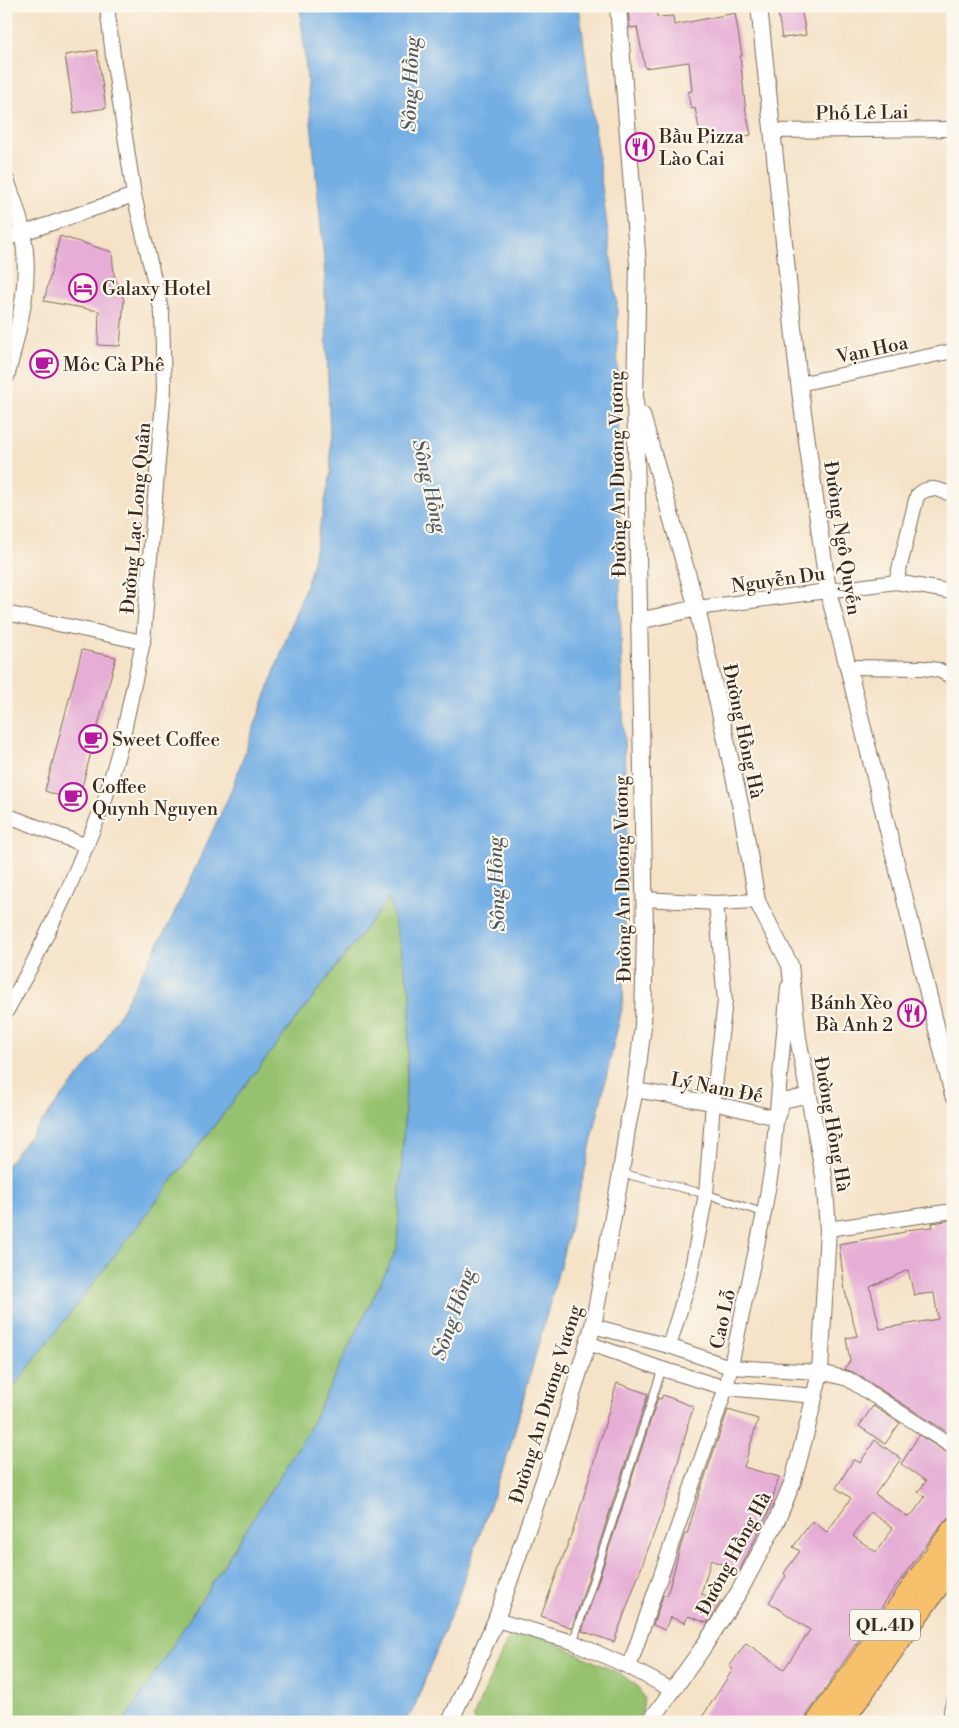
<svg xmlns="http://www.w3.org/2000/svg" width="959" height="1728" viewBox="0 0 959 1728" font-family="'Libre Bodoni',serif">
<style>
.green{fill:#96c26f;stroke:#687646}
.water{fill:#73aee4;stroke:#576c81}
.building{fill:#e6add6;fill-rule:evenodd}
.lines{fill:none;stroke-linecap:round;stroke-linejoin:round}
.service-casing{stroke:#7c6a59;stroke-width:9}
.minor-casing{stroke:#7c6a59;stroke-width:16}
.tertiary-casing{stroke:#7c6a59;stroke-width:18}
.primary-casing{stroke:#7c6a59;stroke-width:23}
.service{stroke:#fff;stroke-width:7}
.minor{stroke:#fff;stroke-width:14}
.tertiary{stroke:#fff;stroke-width:16}
.primary{stroke:#f7c06c;stroke-width:21}
.labels{text-anchor:middle;stroke-width:4.5;stroke-linejoin:round;paint-order:stroke}
.shield{fill:#fbf7ec;stroke:#75685c;stroke-width:1}
.shield-label{font-size:18px;font-weight:bold;fill:#3b2a1e}
.street-label{font-size:19px;fill:#3b2a1e;stroke:#fbf7ec}
.poi-label{font-size:19px;fill:#3b2a1e;stroke:#fbf7ec;text-anchor:start}
.water-label{font-size:20px;font-style:italic;fill:#4f5863;stroke:#fbf7ec}
</style>
<rect width="100%" height="100%" fill="#fbf7ec"/>
<filter id="ink" filterUnits="userSpaceOnUse"><feTurbulence type="fractalNoise" baseFrequency=".02" numOctaves="2"/><feDisplacementMap in="SourceGraphic" scale="10" xChannelSelector="R" yChannelSelector="G"/><feConvolveMatrix kernelMatrix="1 2 1 2 8 2 1 2 1" color-interpolation-filters="sRGB"/></filter>
<filter id="wash" filterUnits="userSpaceOnUse"><feTurbulence type="fractalNoise" baseFrequency=".0096" numOctaves="4" result="noise"/><feDisplacementMap in="SourceGraphic" scale="20" xChannelSelector="R" yChannelSelector="G"/><feGaussianBlur stdDeviation="1.12" result="paint"/><feColorMatrix in="noise" values="0 0 0 0 0 0 0 0 0 0 0 0 0 0 0 0 0 1.4 0 .05"/><feComposite in="paint" operator="in"/></filter>
<g filter="url(#wash)">
<rect width="100%" height="100%" fill="#f5e2c7"/>
<g class="green">
<path d="M390,897L411,997L397,1249L306,1435L124,1722H6V1397Z"/>
<path d="M532,1632L622,1675L636,1685L644,1698L642,1713L635,1722H475L473,1717L507,1641L518,1633Z"/>
</g>
<path class="water" d="M300,6H579L617,304L620,600L627,848L623,1004L585,1170L558,1273L510,1448L457,1599L413,1710L404,1722H124L306,1435L397,1249L411,997L389,898L6,1397V1166L99,1051L169,924L229,796L310,574L331,472L324,259Z"/>
<g id="blocks">
<g class="building">
<path d="M777,6H788L789,9L801,8L806,35L782,38Z"/>
<path d="M656,7L657,17L673,16L674,25L735,13L742,56H740L746,112L751,135L702,144L695,108L691,109L689,99L688,92L692,91L689,62L645,68L637,27L630,28L628,9Z"/>
<path d="M97,50L106,108L74,113L65,55Z"/>
<path d="M60,236L112,252L114,275L124,300L120,346L98,345L99,311L44,301Z"/>
<path d="M82,650L116,657L78,802L45,791Z"/>
<path d="M953,1220V1436L853,1372L844,1369L850,1361L846,1338L857,1336L845,1291L839,1244L905,1232V1230L933,1227L932,1223ZM908,1270L914,1295L934,1293L938,1319L880,1329L870,1287Z"/>
<path d="M617,1383L648,1394L572,1628L541,1616L577,1519Z"/>
<path d="M663,1395L694,1407L687,1426H688L672,1484L614,1642L582,1631L658,1398L661,1399Z"/>
<path d="M873,1406L900,1423L885,1444L859,1426Z"/>
<path d="M728,1410L758,1419L744,1467L779,1477L768,1513L739,1571L711,1560L701,1594L721,1601L707,1623L688,1616L685,1623L670,1617L665,1630L653,1625L663,1595L667,1596L680,1548L685,1534H687L700,1491Z"/>
<path d="M919,1435L953,1456V1517L947,1518L943,1522L896,1586L807,1715L805,1722H699L733,1669L729,1667L746,1643L784,1669L810,1630L769,1602L786,1576L784,1573L800,1551L793,1547L812,1521L827,1532L851,1498L836,1488L854,1459L860,1463L875,1440L901,1459L875,1494L908,1517L910,1515L911,1516L925,1497L918,1492L926,1481L901,1464ZM870,1512L893,1528L876,1552L853,1536Z"/>
</g>
</g>
</g>
<g filter="url(#ink)">
<use href="#blocks" fill-opacity="0" stroke="#7c6a59" stroke-width="1"/>
<g class="lines">
<defs>
<g id="service">
<path d="M621,1173L706,1194L764,1213"/>
<path d="M573,1642L662,1369"/>
</g>
<g id="minor">
<path d="M771,131L953,129"/>
<path d="M6,239L134,195"/>
<path d="M799,384L953,351"/>
<path d="M896,582L917,496C928,484 940,490 953,495"/>
<path d="M697,608L896,582L953,592"/>
<path d="M6,613L143,642"/>
<path d="M848,667L923,668L938,670L953,677"/>
<path d="M6,815L87,846"/>
<path d="M644,899L716,903L757,901"/>
<path d="M6,1012L34,961L67,892L104,803L122,740L143,642L164,389L162,313L134,195L114,64L107,6"/>
<path d="M635,1090L713,1103L777,1118L783,1101L809,1095"/>
<path d="M828,1229L953,1211"/>
<path d="M593,1326L669,1346L730,1367L820,1372L848,1379L953,1447"/>
<path d="M588,1343L662,1369L726,1388L815,1396"/>
<path d="M669,1346L690,1278L706,1194L713,1103L725,1001L716,903"/>
<path d="M496,1620L573,1642L629,1667L672,1690"/>
<path d="M629,1667L726,1388L764,1213L772,1166L788,987"/>
<path d="M953,1703L951,1711L953,1721"/>
</g>
<g id="tertiary">
<path d="M759,6L799,384L828,591L848,667L953,1095"/>
<path d="M6,180C12,197 19,214 22,232C33,281 18,330 6,377"/>
<path d="M642,415L697,608L742,813L757,901L790,965L798,1038L824,1176L828,1229L820,1372L806,1432L793,1481L777,1520L739,1592L702,1649L650,1722"/>
<path d="M639,621L697,608"/>
<path d="M450,1722L496,1620L561,1431L593,1326L621,1173L627,1129L635,1090L643,1026L645,932L635,393L638,265L618,6"/>
</g>
<g id="primary">
<path d="M817,1722L953,1529"/>
<path d="M842,1722L953,1565"/>
</g>
</defs>
<use href="#service" class="service-casing"/>
<use href="#minor" class="minor-casing"/>
<use href="#tertiary" class="tertiary-casing"/>
<use href="#primary" class="primary-casing"/>
<use href="#service" class="service"/>
<use href="#minor" class="minor"/>
<use href="#tertiary" class="tertiary"/>
<use href="#primary" class="primary"/>
</g>
</g>
<defs>
<symbol id="restaurant-ring" viewBox="-11 -11 22 22"><circle r="9.5" fill="#fbf7ec" stroke="#b5179e" stroke-width="1.5"/><path d="M-5-6h1v4h1v-4h1v4h1v-4h1v5L-1.5 .5V6h-2V.5L-5-1ZM5-6V6H3V1.5H1.5Q1.5-4 5-6Z" fill="#b5179e"/></symbol>
<symbol id="hotel-ring" viewBox="-11 -11 22 22"><circle r="9.5" fill="#fbf7ec" stroke="#b5179e" stroke-width="1.5"/><path d="M-6-4.5h1.5V1H6V5H4.5V3h-9V5H-6ZM-4 0a1.8 1.8 0 1 1 3.6 0ZM.5 0V-2.5h3Q6-2.5 6 0Z" fill="#b5179e"/></symbol>
<symbol id="cafe-ring" viewBox="-11 -11 22 22"><circle r="9.5" fill="#fbf7ec" stroke="#b5179e" stroke-width="1.5"/><path d="M-5.5-4.5H6V0H3Q3 3.5 0 3.5H-2.5Q-5.5 3.5-5.5 0ZM3-3.2v2h1.7v-2ZM-6 4.5H4V6H-6Z" fill="#b5179e"/></symbol>
</defs>
<g fill-rule="evenodd">
<use href="#restaurant-ring" x="624" y="131" width="32" height="32"/>
<use href="#hotel-ring" x="67" y="272" width="32" height="32"/>
<use href="#cafe-ring" x="28" y="348" width="32" height="32"/>
<use href="#cafe-ring" x="77" y="723" width="32" height="32"/>
<use href="#cafe-ring" x="57" y="781" width="32" height="32"/>
<use href="#restaurant-ring" x="896" y="997" width="32" height="32"/>
</g>
<g class="labels">
<rect class="shield" x="850" y="1609.5" width="70" height="31" rx="4"/>
<g class="shield-label">
<text x="885" y="1631">QL.4D</text>
</g>
<g class="street-label">
<text transform="translate(862 112) rotate(-1)" y="7">Phố Lê Lai</text>
<text transform="translate(872 349) rotate(-12)" y="7">Vạn Hoa</text>
<text transform="translate(617 474) rotate(-91)" y="7">Đường An Dương Vương</text>
<text transform="translate(135 518) rotate(-85)" y="7">Đường Lạc Long Quân</text>
<text transform="translate(843 538) rotate(81)" y="7">Đường Ngô Quyến</text>
<text transform="translate(778 579) rotate(-8)" y="7">Nguyễn Du</text>
<text transform="translate(744 731) rotate(78)" y="7">Đường Hồng Hà</text>
<text transform="translate(622 879) rotate(-91)" y="7">Đường An Dương Vương</text>
<text transform="translate(717 1087) rotate(11)" y="7">Lý Nam Đế</text>
<text transform="translate(833 1124) rotate(80)" y="7">Đường Hồng Hà</text>
<text transform="translate(722 1319) rotate(-78)" y="7">Cao Lỗ</text>
<text transform="translate(545 1404) rotate(-73)" y="7">Đường An Dương Vương</text>
<text transform="translate(733 1553) rotate(-62)" y="7">Đường Hồng Hà</text>
</g>
<g class="poi-label">
<text x="659" y="143">Bầu Pizza<tspan x="659" dy="22">Lào Cai</tspan></text>
<text x="102" y="295">Galaxy Hotel</text>
<text x="63" y="371">Môc Cà Phê</text>
<text x="112" y="746">Sweet Coffee</text>
<text x="92" y="793">Coffee<tspan x="92" dy="22">Quynh Nguyen</tspan></text>
<text x="893" y="1009" text-anchor="end">Bánh Xèo<tspan x="893" dy="22">Bà Anh 2</tspan></text>
</g>
<g class="water-label">
<text transform="translate(410 84) rotate(-88)" y="7">Sông Hồng</text>
<text transform="translate(430 486) rotate(77)" y="7">Sông Hồng</text>
<text transform="translate(496 884) rotate(-92)" y="7">Sông Hồng</text>
<text transform="translate(453 1314) rotate(-71)" y="7">Sông Hồng</text>
</g>
</g>
<rect width="959" height="1728" fill="none" stroke="#fbf7ec" stroke-width="25"/>
</svg>
